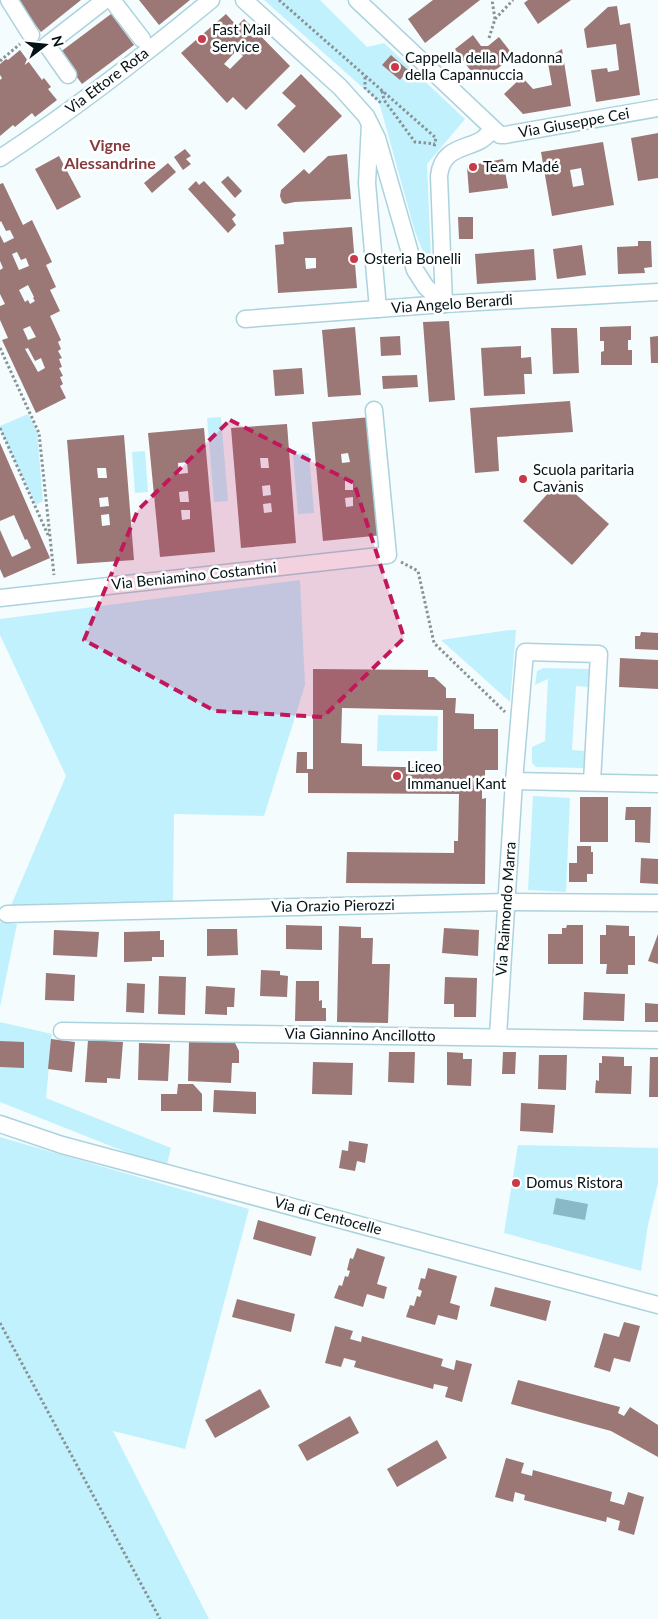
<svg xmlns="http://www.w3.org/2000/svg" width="658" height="1619" viewBox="0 0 658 1619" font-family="Lato,sans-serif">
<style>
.green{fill:#c2f1fe}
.water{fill:#89b9c6}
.building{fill:#9b7776;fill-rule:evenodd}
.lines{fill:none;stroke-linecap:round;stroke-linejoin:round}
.minor-casing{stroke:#abd3de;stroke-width:19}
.path{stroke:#889396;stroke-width:3;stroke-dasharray:2.5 2.5;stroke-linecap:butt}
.minor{stroke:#fff;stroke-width:16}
.marked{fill:#c2185b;fill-opacity:0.2;stroke:#c2185b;stroke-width:4;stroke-dasharray:10 6;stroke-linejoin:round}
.poi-dot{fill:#c93947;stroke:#fff;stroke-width:2}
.labels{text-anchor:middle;stroke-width:5;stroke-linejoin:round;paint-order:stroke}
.poi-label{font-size:15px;fill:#041316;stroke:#fff;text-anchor:start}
.street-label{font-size:15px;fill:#041316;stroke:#fff}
.neighbourhood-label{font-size:16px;font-weight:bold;fill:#843b3e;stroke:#fff}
</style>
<rect width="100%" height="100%" fill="#f4fcfe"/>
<g class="green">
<path d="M264,0H320L367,47L384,43L465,119L427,164L431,258L430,260L426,259L415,232L379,102Z"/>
<path d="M28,414L37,431L43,501L36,505L0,429V426Z"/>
<path d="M221,417L228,501L214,502L207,418Z"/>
<path d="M145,451L148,492L135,493L132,452Z"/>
<path d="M309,453L314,513L298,514L293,454Z"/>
<path d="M300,580L305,685L264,816L174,814L173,901L10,908L66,776L0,635V619Z"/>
<path d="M509,630H516L510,702L441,640Z"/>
<path d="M543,668L590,669L589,687L576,686L572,750L585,751L584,768L536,767L532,763V747L545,741L548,679L535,685L537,671Z"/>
<path d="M378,715L438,716L437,751H377Z"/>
<path d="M533,796L570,798L566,892L528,890Z"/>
<path d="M0,922L17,924L0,1007Z"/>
<path d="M0,1022L52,1034L46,1098L171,1148L166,1168L0,1102Z"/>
<path d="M0,1137L249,1209L185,1449L113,1431L209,1619H0Z"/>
<path d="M518,1145L658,1148V1183L648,1225L641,1271L504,1233Z"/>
</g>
<path class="water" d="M556,1198L588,1204L585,1220L553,1214Z"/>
<g class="building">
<path d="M16,0H81L41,32Z"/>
<path d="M139,0H190L159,25Z"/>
<path d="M433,0H480L425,43L408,19Z"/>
<path d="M528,0H571L538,24L524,3Z"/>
<path d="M617,6L620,25L630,23L640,95L596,102L591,70L607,68L608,72L619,70L616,44L587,48L584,29L608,7Z"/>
<path d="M111,14L134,45L82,84L59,53Z"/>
<path d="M226,14L237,26L244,19L290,66L246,110L233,97L227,103L181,53ZM237,50L243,56L230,69L224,64Z"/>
<path d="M473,35L481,46H488L499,37L514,56L485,78L475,77L455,49Z"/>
<path d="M562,49L571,106L523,114L504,94L522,77L533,89L552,85L547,58Z"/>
<path d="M20,50L42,80L44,78L51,87L48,89L57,100L35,117L32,113L15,127L13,125L0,136V80L2,78L0,75V64L6,59L8,60Z"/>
<path d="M391,55L408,70L400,80L382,65Z"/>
<path d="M301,74L342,116L304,153L277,125L296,106L282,93Z"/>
<path d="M658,133V178L638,181L631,138Z"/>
<path d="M603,142L614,205L552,216L541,152ZM581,168L584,185L573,187L570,170Z"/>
<path d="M185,149L191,156L186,159L191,164L183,170L174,157Z"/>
<path d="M347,154L351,199L295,202L285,204L282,202L280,196L281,190L304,169L309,174L328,156Z"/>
<path d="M59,156L81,197L57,210L35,169Z"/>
<path d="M503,159L508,188L469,193L467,166Z"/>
<path d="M168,163L176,172L152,193L144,183Z"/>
<path d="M228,176L242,191L235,198L221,182Z"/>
<path d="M196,181L199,185L204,181L236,215L232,219L236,225L228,233L188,189Z"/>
<path d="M3,183L23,225L32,220L52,262L46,265L56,287L50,290L60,311L50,316L61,340L58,342L61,349L58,351L62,358L59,359L62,367L59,368L63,376L60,377L63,384L60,386L66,398L36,413L2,340L8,338L0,320V306L5,304L0,294V270L3,268L0,261V235L4,243L14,238L10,230L6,231L1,221L0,222V184ZM17,252L21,260L26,258L29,266L19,270L12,254ZM28,285L34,297L33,298L35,301L30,304L28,300L25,302L19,290ZM30,326L36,337L28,340L23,329ZM28,348L35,361L41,358L45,368L38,372L25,349Z"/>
<path d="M458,217H473V239H459Z"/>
<path d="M352,227L357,288L278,293L275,245L284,244L283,232ZM305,258H316V268L306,269Z"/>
<path d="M638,241H651L652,267L644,268L645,273L618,274L617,247L638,246Z"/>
<path d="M582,245L586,275L557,279L553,249Z"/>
<path d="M534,249L536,280L477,284L475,254Z"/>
<path d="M449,321L455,400L429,402L423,322Z"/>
<path d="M631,326V340H628V350H632V365H601V352L604,351V341H600V327Z"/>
<path d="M355,327L361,395L328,397L322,330Z"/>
<path d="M551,328H577L579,373L553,374Z"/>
<path d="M400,336L401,355L381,356L380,337Z"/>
<path d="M658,336V363H651L650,337Z"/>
<path d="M521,346V358L531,357L532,374H524L525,394L484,396L481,348Z"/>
<path d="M302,368L304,394L275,396L273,370Z"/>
<path d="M417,375L418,387L383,389L382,376Z"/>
<path d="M570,401L573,432L497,437L499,471L475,473L470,408Z"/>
<path d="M372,417L383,535L323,541L312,422ZM348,453L350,462L342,463L341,454ZM345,481H353V490H345ZM353,497V506L346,507L345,498Z"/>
<path d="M287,424L296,543L241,548L231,428ZM260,458H268L269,468H261ZM270,485L271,495L263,496L262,486ZM271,503L272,512L264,513L263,504Z"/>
<path d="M204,428L215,552L160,557L148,433ZM187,462L188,473L179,474L178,463ZM188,491L189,502H180L179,492ZM181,510H190V519L182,520Z"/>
<path d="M124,435L134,560L77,564L67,440ZM97,468H106L107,478H98ZM108,497L109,506L100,507L99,498ZM109,514L110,525L102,526L101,515Z"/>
<path d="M0,443L50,558L4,578L0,569V530L12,557L31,548L27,539L25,540L14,515L0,521Z"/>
<path d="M560,480L609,524L572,565L523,521Z"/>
<path d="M641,632L658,633V650L635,649V636H640Z"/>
<path d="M620,658L658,660V689L619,687Z"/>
<path d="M313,669L428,670V677H434L446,688V698H456L455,713L474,714V729H498V770H485V778H473L474,789H482V799L486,798L485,884L346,883L347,852L454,853V841H458L459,794L308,793V773H296L297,752H307V769H313ZM342,708L443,710V768L362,766V744L341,743Z"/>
<rect x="580" y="797" width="28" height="45"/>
<path d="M626,807H651L650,843L635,842V820H625Z"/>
<path d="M577,846H591V852H593V874H587V882H569V863H577Z"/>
<path d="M641,858L658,859V884L640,883Z"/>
<path d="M286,925L322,926V950L286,949Z"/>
<path d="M567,925H583V964H548V934H562V928H566Z"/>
<path d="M606,925L629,926V936H635V965H628V974H606L607,964H600V935H606Z"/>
<path d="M339,926L361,927V938H373L372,964H390L388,1023L337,1022Z"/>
<path d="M444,928L479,930L478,956L442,953Z"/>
<path d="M207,929H237L238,955L207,956Z"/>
<path d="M54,930L99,932L97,957L53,955Z"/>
<path d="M160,931V940H164V957H152V961L124,962V932Z"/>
<path d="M658,934V964L648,961Z"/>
<path d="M261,970L280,971V975L288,976L287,997L260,996Z"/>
<path d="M46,973L75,975L74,1001L45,1000Z"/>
<path d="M159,976L186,977L185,1015L158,1014Z"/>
<path d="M445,977L477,978L476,1017H454V1004H444Z"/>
<path d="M296,981H319V1001L322,1000V1008H326V1021H295Z"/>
<path d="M127,983L145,984L144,1013L126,1012Z"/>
<path d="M206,986L235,988L234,1007H227V1015L205,1014Z"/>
<path d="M584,992L625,994L624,1021L583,1020Z"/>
<path d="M645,1003L658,1004V1022H645Z"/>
<path d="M51,1039L75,1042L72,1072L48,1069Z"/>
<path d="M88,1040L123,1042L120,1079L107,1078V1083L85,1082Z"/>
<path d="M0,1041L24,1042V1068L0,1067Z"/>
<path d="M189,1041L235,1043L239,1051V1063H232L231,1083L188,1081Z"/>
<path d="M139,1043L170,1044L168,1081L138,1080Z"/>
<path d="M389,1052H415L414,1083L388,1082Z"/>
<path d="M447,1052L463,1053V1059H472L471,1086L447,1085Z"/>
<path d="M503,1052H516L515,1074H502Z"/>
<path d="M539,1055H567L566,1090L538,1089Z"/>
<path d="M602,1056L624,1057V1066H632L631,1094L595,1093L596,1080L599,1081V1063H602Z"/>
<path d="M650,1057H658V1097H649Z"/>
<path d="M313,1062L353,1063L352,1095L312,1094Z"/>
<path d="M178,1084H193L202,1094V1111H161V1094H177Z"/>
<path d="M214,1090L256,1092V1114L213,1112Z"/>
<path d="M521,1103L555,1105L553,1133L520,1131Z"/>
<path d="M349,1141L368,1144L365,1163L357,1161L355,1171L339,1168L342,1150L348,1151Z"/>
<path d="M258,1220L316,1237L311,1256L253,1239Z"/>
<path d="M357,1248L385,1257L377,1284L387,1287L384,1299L367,1294L363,1307L334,1298L339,1285L342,1286L345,1276L348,1277L350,1271L347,1270L350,1258L353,1259Z"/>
<path d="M428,1268L457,1276L450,1303L460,1306L457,1320L438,1315L435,1325L406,1317L410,1305L414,1306L417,1296L420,1297L422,1291L418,1289L421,1278L425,1279Z"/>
<path d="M495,1287L551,1301L546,1321L490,1306Z"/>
<path d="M237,1299L295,1314L291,1332L232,1317Z"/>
<path d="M624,1322L640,1326L630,1362L614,1358L610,1372L594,1367L604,1333L619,1337Z"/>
<path d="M335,1326L353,1331L350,1339L361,1342L362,1336L443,1359L441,1366L454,1370L456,1360L472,1364L462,1402L445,1397L448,1387L434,1384L433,1389L354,1367L356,1361L344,1358L341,1367L325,1363Z"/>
<path d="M518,1380L620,1407L618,1413L624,1416L630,1407L658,1425V1457L611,1431L511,1404Z"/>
<path d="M260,1389L270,1407L215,1438L205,1420Z"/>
<path d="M350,1416L359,1433L307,1461L298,1445Z"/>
<path d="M437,1440L447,1458L397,1487L387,1469Z"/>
<path d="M506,1458L524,1463L521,1473L532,1476L533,1470L612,1492L610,1501L624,1505L628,1492L644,1497L634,1535L618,1530L620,1521L607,1517L606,1522L524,1500L525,1495L515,1492L513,1502L495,1497Z"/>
</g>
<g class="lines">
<defs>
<g id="minor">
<path d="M9,0L31,35"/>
<path d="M112,0L142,39"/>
<path d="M244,0L340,87L366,116L377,138L415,270L426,287L444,304"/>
<path d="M357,0L500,135H505L658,108"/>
<path d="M68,75L47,45L105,0"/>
<path d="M370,124L367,183L378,309"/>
<path d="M0,158C74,110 143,56 211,0"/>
<path d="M444,304L439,176C443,139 481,153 492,128"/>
<path d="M245,319L444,304L658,292"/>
<path d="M0,598L388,555L374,410"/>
<path d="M592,782L599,654L525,652L514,781L658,784"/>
<path d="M7,914L507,902L658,903"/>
<path d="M62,1031L658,1040"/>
<path d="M498,1036L514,781"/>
<path d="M0,1124L62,1145L658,1305"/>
</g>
</defs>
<use href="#minor" class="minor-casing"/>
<g class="path">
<path d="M279,0L436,138L434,147"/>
<path d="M495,19L513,0"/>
<path d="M489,38L495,19L492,0"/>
<path d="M0,61L20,44"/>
<path d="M365,77V88L382,104"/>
<path d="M382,91L384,100L415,142L435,144"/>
<path d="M0,348L39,433L54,575"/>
<path d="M0,428L48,535"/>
<path d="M401,562L418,571L434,643L505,712"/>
<path d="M0,1323L160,1619"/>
</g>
<use href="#minor" class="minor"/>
</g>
<path class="marked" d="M230,420L354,483L404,638L323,717L215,711L84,640L138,510Z"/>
<g class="poi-dot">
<circle cx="202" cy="39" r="5"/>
<circle cx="395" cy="67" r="5"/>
<circle cx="473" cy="167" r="5"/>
<circle cx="354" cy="259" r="5"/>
<circle cx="523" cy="479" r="5"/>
<circle cx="397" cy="776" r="5"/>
<circle cx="516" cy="1183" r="5"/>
</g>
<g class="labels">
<g class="poi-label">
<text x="212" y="35">Fast Mail<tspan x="212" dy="17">Service</tspan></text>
<text x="405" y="63">Cappella della Madonna<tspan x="405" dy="17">della Capannuccia</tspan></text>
<text x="483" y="172">Team Madé</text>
<text x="364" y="264">Osteria Bonelli</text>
<text x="533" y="475">Scuola paritaria<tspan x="533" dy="17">Cavanis</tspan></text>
<text x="407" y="772">Liceo<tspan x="407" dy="17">Immanuel Kant</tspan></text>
<text x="526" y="1188">Domus Ristora</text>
</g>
<g class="street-label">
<text transform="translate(107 81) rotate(-37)" y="5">Via Ettore Rota</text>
<text transform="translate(574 123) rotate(-10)" y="5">Via Giuseppe Cei</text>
<text transform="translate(452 304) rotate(-4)" y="5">Via Angelo Berardi</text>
<text transform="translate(194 576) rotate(-6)" y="5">Via Beniamino Costantini</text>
<text transform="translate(333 906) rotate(-1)" y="5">Via Orazio Pierozzi</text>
<text transform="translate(506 909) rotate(-86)" y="5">Via Raimondo Marra</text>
<text transform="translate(360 1035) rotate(1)" y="5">Via Giannino Ancillotto</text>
<text transform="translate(328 1216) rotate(15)" y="5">Via di Centocelle</text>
</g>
<g class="neighbourhood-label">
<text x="110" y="151">Vigne<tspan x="110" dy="18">Alessandrine</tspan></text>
</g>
</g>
<g transform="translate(45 45) rotate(74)" stroke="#ffffff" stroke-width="4" paint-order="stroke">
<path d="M0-4L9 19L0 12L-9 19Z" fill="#041316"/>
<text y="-8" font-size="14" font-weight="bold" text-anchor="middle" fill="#041316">N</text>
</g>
</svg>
